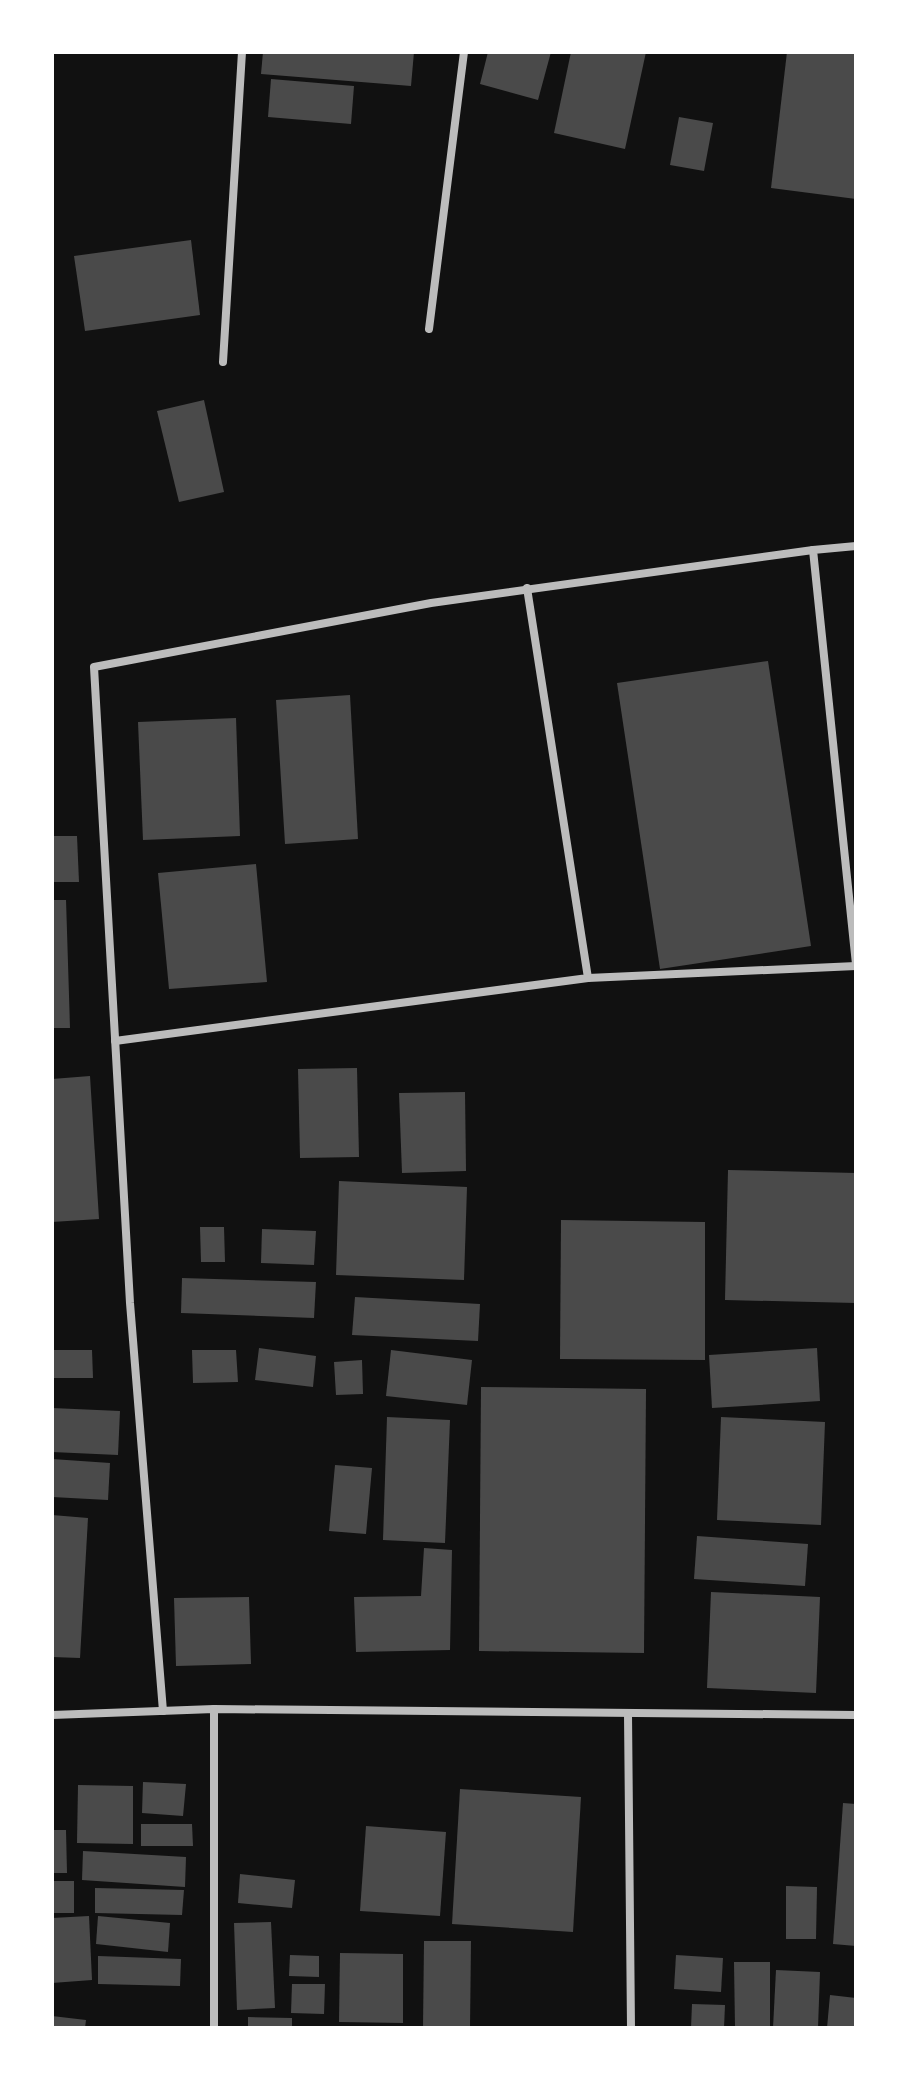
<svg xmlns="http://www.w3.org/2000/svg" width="908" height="2080" viewBox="0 0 908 2080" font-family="Manrope,sans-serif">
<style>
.building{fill:#4a4a4a}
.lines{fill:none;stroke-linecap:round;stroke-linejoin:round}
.minor{stroke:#bcbcbc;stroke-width:8}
</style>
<rect width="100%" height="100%" fill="#111"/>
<g class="building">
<path d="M263,52H414L411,86L261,74Z"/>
<path d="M488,52H551L538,100L480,84Z"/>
<path d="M571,52H646L625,149L554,133Z"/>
<path d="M787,52H856V199L771,188Z"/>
<path d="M271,79L354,86L351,124L268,117Z"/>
<path d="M679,117L713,123L704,171L670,165Z"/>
<path d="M191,240L200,315L85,331L74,256Z"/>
<path d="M204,400L224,492L179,502L157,411Z"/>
<path d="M768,661L811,946L660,969L617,683Z"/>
<path d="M350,695L358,839L285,844L276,700Z"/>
<path d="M236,718L240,836L143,840L138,722Z"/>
<path d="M52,836H77L79,882H52Z"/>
<path d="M256,864L267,982L169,989L158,873Z"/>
<path d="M52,900H66L70,1028H52Z"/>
<path d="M357,1068L359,1157L300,1158L298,1069Z"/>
<path d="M90,1076L99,1219L52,1222V1079Z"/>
<path d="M465,1092L466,1171L402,1173L399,1093Z"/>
<path d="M728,1170L856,1173V1303L725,1300Z"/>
<path d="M339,1181L467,1187L464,1280L336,1275Z"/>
<path d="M561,1220L705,1222V1360L560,1359Z"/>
<path d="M200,1227H224L225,1262H201Z"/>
<path d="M262,1229L316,1231L314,1265L261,1263Z"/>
<path d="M182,1278L316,1282L314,1318L181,1313Z"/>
<path d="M355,1297L480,1304L478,1341L352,1335Z"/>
<path d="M259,1348L316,1356L313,1387L255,1380Z"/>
<path d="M817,1348L820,1401L712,1408L709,1355Z"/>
<path d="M52,1350H92L93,1378H52Z"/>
<path d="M192,1350H236L238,1382L193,1383Z"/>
<path d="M391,1350L472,1360L467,1405L386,1396Z"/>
<path d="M362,1360L363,1394L336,1395L334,1362Z"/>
<path d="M481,1387L646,1389L644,1653L479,1651Z"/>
<path d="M52,1408L120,1411L118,1455L52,1452Z"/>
<path d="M387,1417L450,1420L445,1543L383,1540Z"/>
<path d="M721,1417L825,1422L821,1525L717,1520Z"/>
<path d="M52,1459L110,1463L108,1500L52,1497Z"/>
<path d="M335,1465L372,1468L366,1534L329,1531Z"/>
<path d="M52,1515L88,1518L80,1658L52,1657Z"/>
<path d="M697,1536L808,1544L805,1586L694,1579Z"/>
<path d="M424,1548L452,1550L450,1650L356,1652L354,1597L421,1596Z"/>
<path d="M711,1592L820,1597L816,1693L707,1688Z"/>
<path d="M249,1597L251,1664L176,1666L174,1598Z"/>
<path d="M143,1782L186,1784L183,1816L142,1813Z"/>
<path d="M78,1785L133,1786V1844L77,1843Z"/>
<path d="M460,1789L581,1797L573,1932L452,1924Z"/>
<path d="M843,1803L856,1804V1946L833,1944Z"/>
<path d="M141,1824H192L193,1846H141Z"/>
<path d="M366,1826L446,1832L440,1916L360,1911Z"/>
<path d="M52,1830H66L67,1873H52Z"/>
<path d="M83,1851L186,1857L185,1887L82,1880Z"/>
<path d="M240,1874L295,1880L292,1908L238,1903Z"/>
<rect x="52" y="1881" width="22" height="32"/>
<path d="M786,1886L817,1887L816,1939H786Z"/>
<path d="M95,1888L184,1890L182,1915L95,1913Z"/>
<path d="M89,1916L92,1980L52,1983V1918Z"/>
<path d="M98,1916L170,1923L168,1952L96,1944Z"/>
<path d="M271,1922L275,2008L237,2010L234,1923Z"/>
<path d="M424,1941H471L470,2028H423Z"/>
<path d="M340,1953L403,1954V2023L339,2022Z"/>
<path d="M290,1955L319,1956V1977L289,1976Z"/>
<path d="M676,1955L723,1958L721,1992L674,1989Z"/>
<path d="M98,1956L181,1959L180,1986L98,1984Z"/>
<path d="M734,1962H770V2028H735Z"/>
<path d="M776,1970L820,1972L818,2028H773Z"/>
<path d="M292,1984H325L324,2014L291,2013Z"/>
<path d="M830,1995L856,1998V2028H827Z"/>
<path d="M692,2004L725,2005L724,2028H691Z"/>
<path d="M52,2016L86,2020L85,2028H52Z"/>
<path d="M248,2017L292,2018V2028H248Z"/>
</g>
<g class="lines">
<g class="minor">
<path d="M429,329L464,52"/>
<path d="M223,362L242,52"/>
<path d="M856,546L813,550L856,964"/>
<path d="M588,978L856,966"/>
<path d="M115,1041L588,978L527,588"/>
<path d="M163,1711L130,1303L94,667L431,603L813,550"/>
<path d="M628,1714L631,2028"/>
<path d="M52,1715L214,1709L856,1715"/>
<path d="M214,2028V1709"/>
</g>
</g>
<rect width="908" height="2080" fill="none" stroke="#ffffff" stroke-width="108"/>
</svg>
